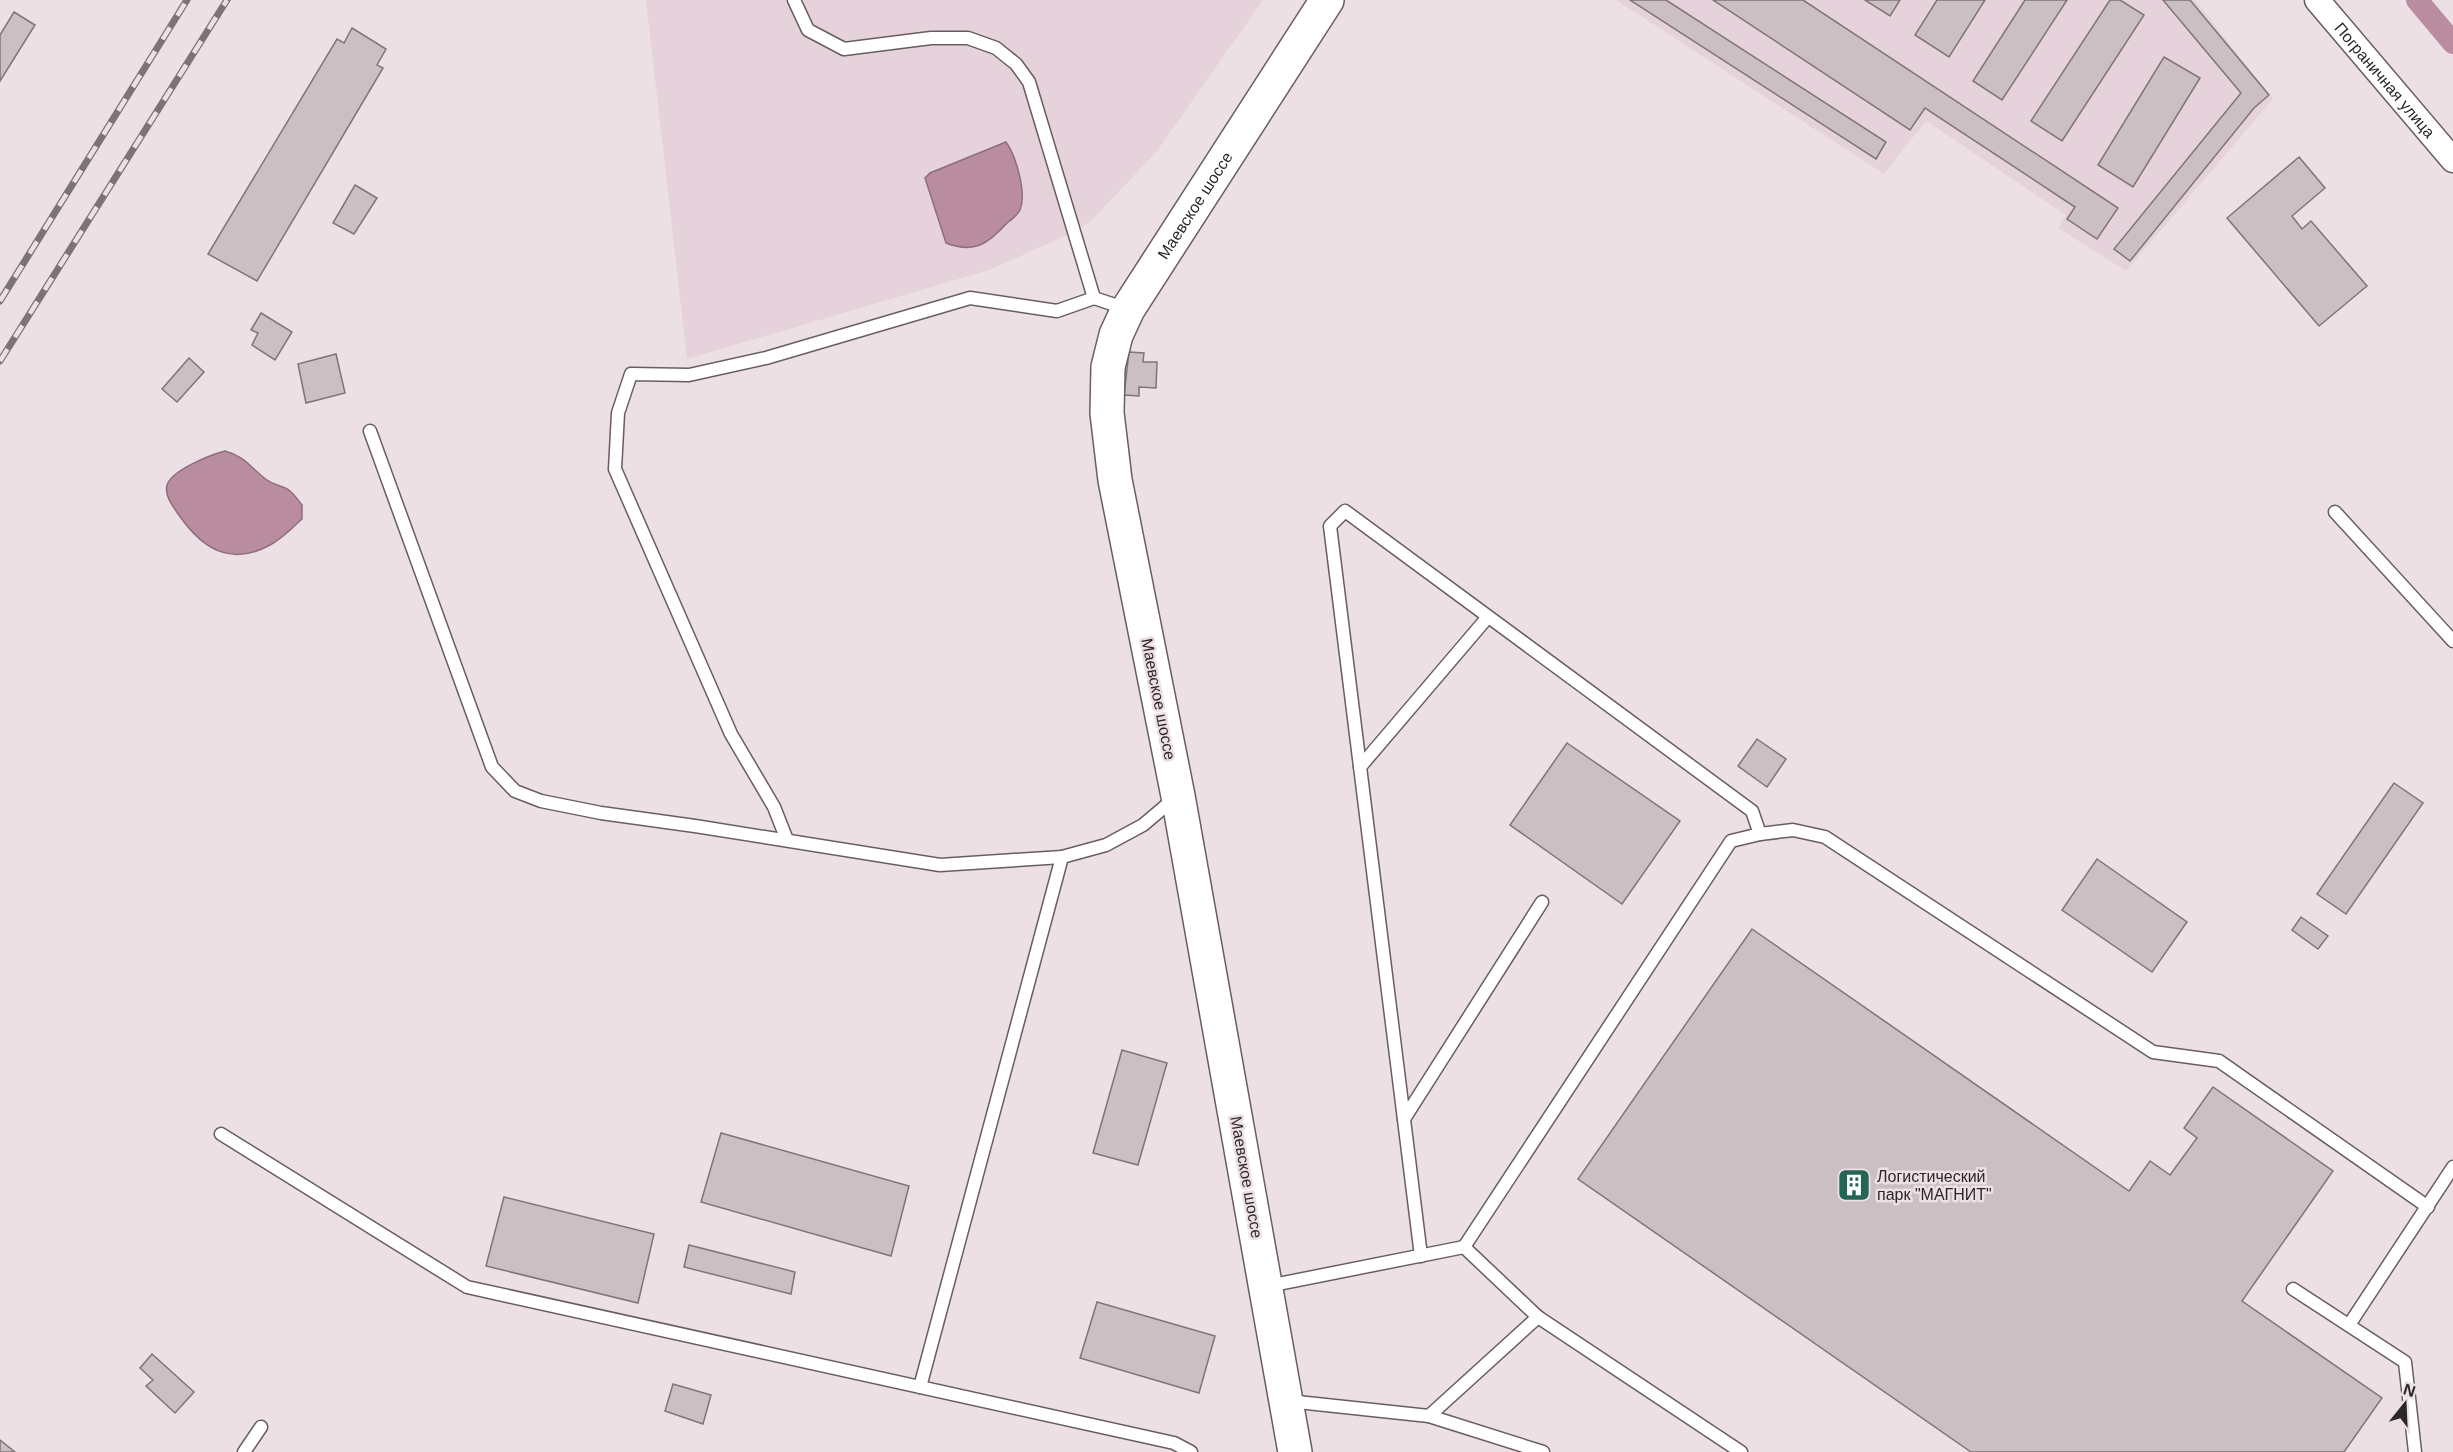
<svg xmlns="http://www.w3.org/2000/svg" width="2453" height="1452" viewBox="0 0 2453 1452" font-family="Arial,sans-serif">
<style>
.built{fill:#e6d2da}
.water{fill:#b98c9f;stroke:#8e6e7c;stroke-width:1.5}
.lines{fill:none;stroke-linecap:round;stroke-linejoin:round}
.canal{stroke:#b98c9f;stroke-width:22}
.building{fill:#cbbfc4;stroke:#7f7478;stroke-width:1.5}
.lane-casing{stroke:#685d62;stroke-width:15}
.street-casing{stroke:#685d62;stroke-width:27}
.secondary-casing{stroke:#685d62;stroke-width:36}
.lane{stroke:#fff;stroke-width:12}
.street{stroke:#fff;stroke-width:24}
.secondary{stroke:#fff;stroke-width:33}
.rail-casing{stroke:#7b7377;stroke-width:7}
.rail{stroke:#ede0e5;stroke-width:4.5;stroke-dasharray:14;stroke-linecap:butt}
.labels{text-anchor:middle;stroke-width:5;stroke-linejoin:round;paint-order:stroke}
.street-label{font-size:16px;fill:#2b2729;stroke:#ede0e5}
.poi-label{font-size:16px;fill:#2b2729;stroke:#ede0e5;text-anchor:start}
</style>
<rect width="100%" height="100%" fill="#ede0e5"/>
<g class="built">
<path d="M646,0H1263L1157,151L1092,220L1074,232L989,270L687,359Z"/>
<path d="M1616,0H2195L2273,99L2126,271L2058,228L2066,215L1926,121L1884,174Z"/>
</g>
<g class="water">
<path d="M1006,142C1016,156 1027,193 1020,210C1018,214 1011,220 1007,223C988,244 974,254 946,243L925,178L930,173Z"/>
<path d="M225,451C247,457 250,468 267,480C274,485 283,486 289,490C294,494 298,500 302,505V519C292,528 282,539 270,545C232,566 204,550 181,518C175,509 164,497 167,485C172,470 210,455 225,451Z"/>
</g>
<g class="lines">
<path class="canal" d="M2417,0L2453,43"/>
</g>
<g class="building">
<path d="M1630,0H1666L1886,142L1876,159Z"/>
<path d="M1713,0H1803L2118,208L2097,239L2067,219L2075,207L1925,108L1910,130Z"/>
<path d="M1865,0H1900L1890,16Z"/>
<path d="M1937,0H1985L1949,57L1915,35Z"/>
<path d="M2025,0H2067L2002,100L1973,81Z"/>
<path d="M2110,0H2120L2144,15L2062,141L2031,121Z"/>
<path d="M2163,0H2190L2269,95L2254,108L2130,261L2114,249L2241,93Z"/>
<path d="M14,12L35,25L0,81V35Z"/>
<path d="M352,28L386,49L377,65L383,68L257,281L208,254L337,39L344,43Z"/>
<path d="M2164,57L2200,78L2133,187L2098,165Z"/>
<path d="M2299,157L2325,188L2292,216L2302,229L2311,221L2367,286L2319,326L2227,218Z"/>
<path d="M355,185L377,198L354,234L333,223Z"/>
<path d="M261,313L292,332L275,360L252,345L258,333L251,330Z"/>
<path d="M1129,352L1144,353L1143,362H1157L1156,388L1139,387V396L1124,395Z"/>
<path d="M336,354L345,393L306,403L298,364Z"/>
<path d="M189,358L204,372L177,402L162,389Z"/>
<path d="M1757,739L1786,759L1767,787L1738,766Z"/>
<path d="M1567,743L1680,821L1622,904L1510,825Z"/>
<path d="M2394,783L2423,803L2346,914L2317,894Z"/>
<path d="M2097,859L2187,922L2152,972L2062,910Z"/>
<path d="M2301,917L2328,936L2318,949L2292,930Z"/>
<path d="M1752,929L2129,1191L2150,1161L2170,1175L2197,1138L2184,1128L2213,1087L2333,1171L2242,1301L2382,1398L2344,1452H1971L1578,1179Z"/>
<path d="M1122,1050L1167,1063L1138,1165L1093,1153Z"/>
<path d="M721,1133L909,1186L891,1256L701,1202Z"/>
<path d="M504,1197L654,1234L638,1303L486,1266Z"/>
<path d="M689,1245L795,1272L791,1294L684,1267Z"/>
<path d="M1097,1302L1215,1336L1199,1393L1080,1358Z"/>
<path d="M152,1354L194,1392L175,1413L146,1386L153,1380L140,1368Z"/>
<path d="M673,1384L711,1395L703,1424L665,1411Z"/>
<path d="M0,1440L15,1452H0Z"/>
</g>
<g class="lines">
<defs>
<g id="lane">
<path d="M794,0L808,30L844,49L931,38H968L996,48L1016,64L1029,82L1094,298L1127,309"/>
<path d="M370,431L492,767L515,791L541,801L601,813L695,826L940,865L1062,857L1106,845L1143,825L1175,798"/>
<path d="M2335,512L2453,641"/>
<path d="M1360,767L1487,618"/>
<path d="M787,840L774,807L731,734L615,469L618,413L631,374L689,375L766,358L970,298L1057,311L1094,298"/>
<path d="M1404,1119L1542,902"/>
<path d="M221,1134L467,1287L1174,1443L1191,1452"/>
<path d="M1421,1256L1330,526L1345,511L1752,811L1760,834"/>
<path d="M1268,1286L1464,1247"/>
<path d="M2293,1289L2405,1362L2415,1452"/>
<path d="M1538,1317L1741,1452"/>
<path d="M2349,1325L2453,1167"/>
<path d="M920,1387L1062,857"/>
<path d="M1288,1401L1429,1416L1538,1317L1464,1247L1731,841L1760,834L1793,830L1825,837L2153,1052L2219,1061L2428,1207"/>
<path d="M1429,1416L1543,1452"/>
<path d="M244,1452L261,1427"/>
</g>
<g id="street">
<path id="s1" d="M2317,0L2453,160"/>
</g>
<g id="secondary">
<path id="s2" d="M1295,1452L1178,796L1115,480L1107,413L1108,367L1116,335L1128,309L1327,0"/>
</g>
</defs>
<use href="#lane" class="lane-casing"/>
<use href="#street" class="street-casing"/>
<use href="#secondary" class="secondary-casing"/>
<use href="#lane" class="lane"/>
<use href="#street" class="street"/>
<use href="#secondary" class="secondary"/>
<defs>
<g id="rail">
<path d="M0,301L187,0"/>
<path d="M0,361L227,0"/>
</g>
</defs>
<use href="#rail" class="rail-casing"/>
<use href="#rail" class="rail"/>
</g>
<defs>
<symbol id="building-square" viewBox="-11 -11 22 22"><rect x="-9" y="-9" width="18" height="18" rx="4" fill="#256553" stroke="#ede0e5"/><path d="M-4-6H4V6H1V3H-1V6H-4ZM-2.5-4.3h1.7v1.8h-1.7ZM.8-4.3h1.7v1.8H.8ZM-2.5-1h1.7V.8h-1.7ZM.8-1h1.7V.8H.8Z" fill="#fff"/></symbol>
</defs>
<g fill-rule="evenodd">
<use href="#building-square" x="1835" y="1166" width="38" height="38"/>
</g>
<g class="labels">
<g class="street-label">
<text dy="6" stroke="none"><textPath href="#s1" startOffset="105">Пограничная улица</textPath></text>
<text dy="6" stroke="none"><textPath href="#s2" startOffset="1287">Маевское шоссе</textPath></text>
<text transform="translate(1159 699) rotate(79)" y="6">Маевское шоссе</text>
<text transform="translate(1247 1177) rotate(80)" y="6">Маевское шоссе</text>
</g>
<g class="poi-label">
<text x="1877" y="1182">Логистический<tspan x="1877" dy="18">парк "МАГНИТ"</tspan></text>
</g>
</g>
<g transform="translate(2405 1404) rotate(18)" stroke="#ede0e5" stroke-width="4.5" paint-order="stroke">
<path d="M0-4.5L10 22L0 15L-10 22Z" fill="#2b2729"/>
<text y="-9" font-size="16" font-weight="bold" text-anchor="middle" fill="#2b2729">N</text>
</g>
</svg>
